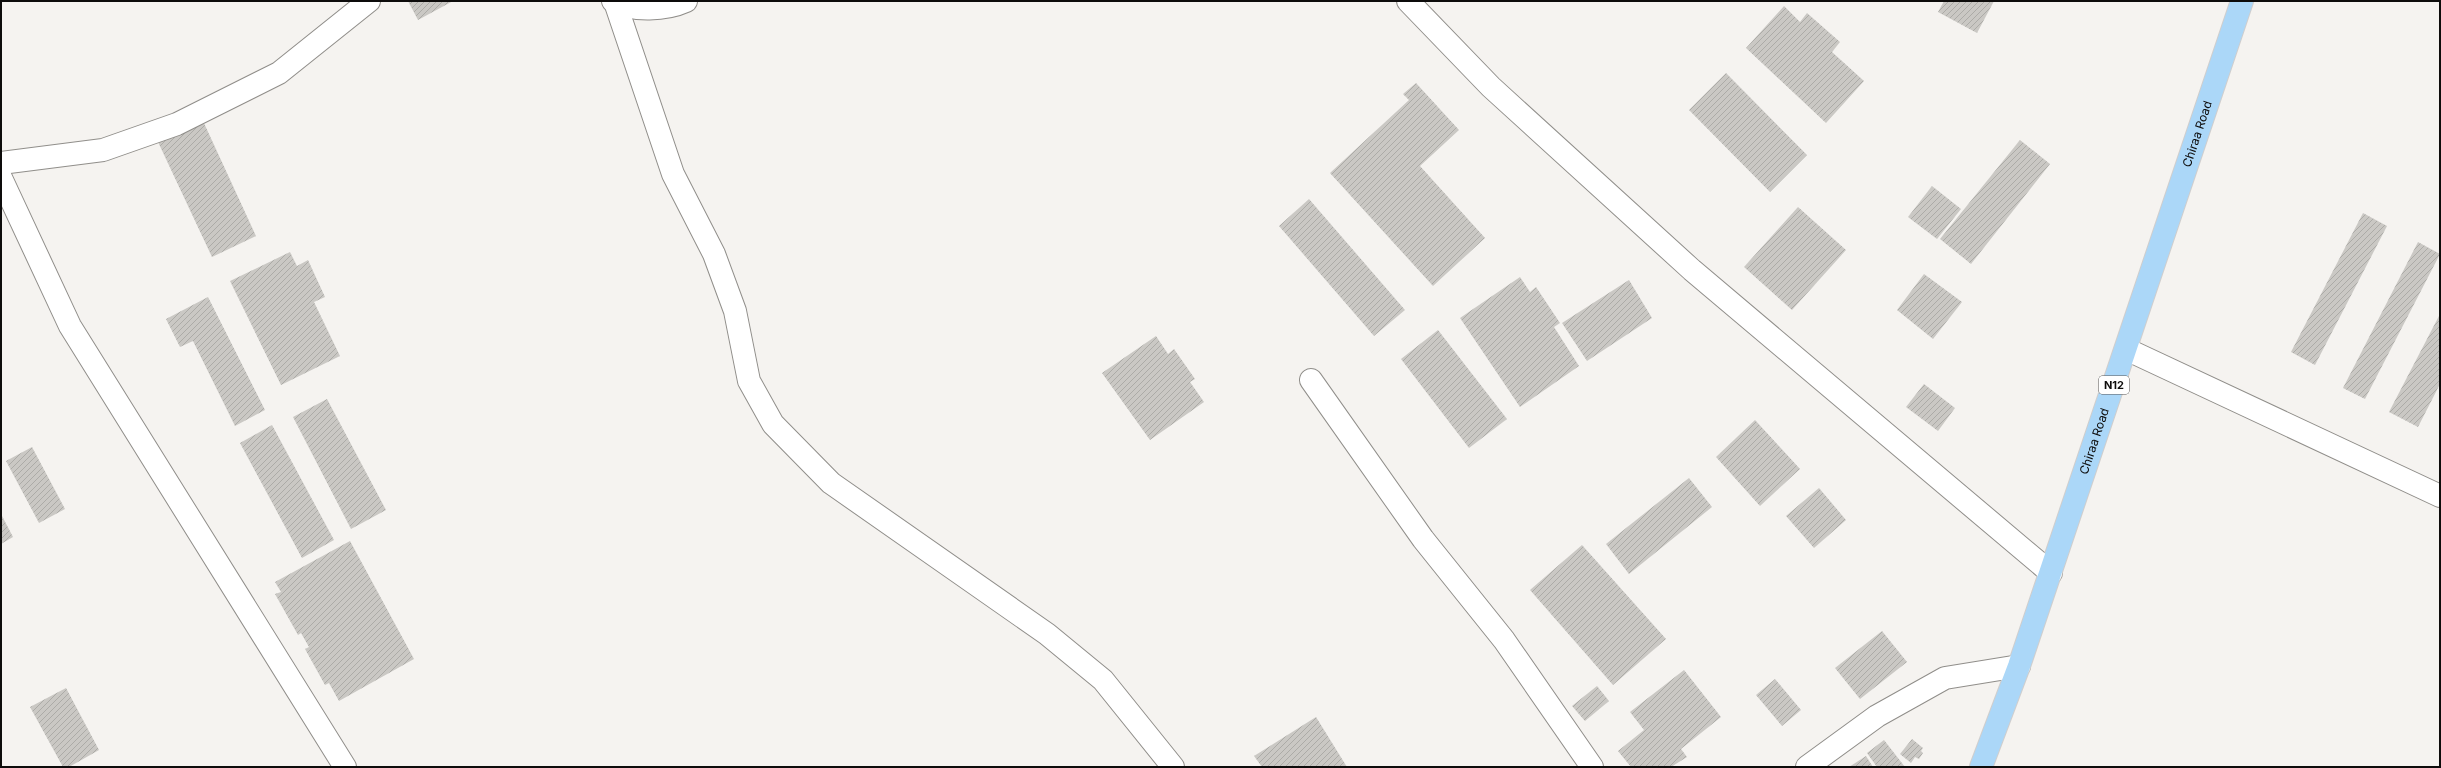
<svg xmlns="http://www.w3.org/2000/svg" width="2441" height="768" viewBox="0 0 2441 768" font-family="Inter,sans-serif">
<style>
.building{fill:url(#building-hatch)}
.lines{fill:none;stroke-linecap:round;stroke-linejoin:round}
.street-casing{stroke:#908e8a;stroke-width:24}
.highway-casing{stroke:#cfcece;stroke-width:24}
.street{stroke:#fff;stroke-width:22}
.highway{stroke:#abd7f8;stroke-width:22}
.labels{text-anchor:middle;stroke-width:3;stroke-linejoin:round;paint-order:stroke}
.shield{fill:#fff;stroke:#565554;stroke-width:1}
.shield-label{font-size:11px;font-weight:bold;fill:#0d0c0b}
.street-label{font-size:12px;fill:#0d0c0b;stroke:#fff}
</style>
<defs>
<pattern id="building-hatch" width="6" height="6" patternUnits="userSpaceOnUse"><rect width="6" height="6" fill="#cac8c4"/><path d="M-1 1l2-2M0 6l6-6M5 7l2-2" fill="none" stroke="#acaba7"/></pattern>
</defs>
<rect width="100%" height="100%" fill="#f5f3f0"/>
<g class="building">
<path d="M408,1H453L418,20Z"/>
<path d="M1944,1H1994L1977,33L1938,12Z"/>
<path d="M1784,6L1800,22L1807,13L1840,42L1832,52L1864,81L1826,123L1746,48Z"/>
<path d="M1726,73L1807,155L1770,192L1689,110Z"/>
<path d="M1416,83L1459,130L1420,166L1485,238L1433,286L1330,173L1409,100L1403,94Z"/>
<path d="M203,121L256,236L212,257L158,142Z"/>
<path d="M2020,140L2050,164L1971,264L1940,239Z"/>
<path d="M1932,186L1961,209L1937,239L1908,217Z"/>
<path d="M1309,199L1405,310L1374,336L1279,226Z"/>
<path d="M1798,207L1846,250L1792,310L1744,267Z"/>
<path d="M2363,213L2387,226L2315,365L2291,352Z"/>
<path d="M2418,242L2440,254L2365,399L2343,388Z"/>
<path d="M290,252L297,266L308,260L325,297L314,302L340,356L281,385L230,281Z"/>
<path d="M1924,274L1962,302L1933,339L1897,310Z"/>
<path d="M1520,277L1530,292L1536,287L1560,323L1554,327L1579,366L1520,407L1460,318Z"/>
<path d="M1629,280L1652,318L1587,361L1562,323Z"/>
<path d="M208,297L265,410L235,426L193,341L180,347L166,319Z"/>
<path d="M2440,314V384L2418,427L2389,412Z"/>
<path d="M1438,330L1507,419L1469,448L1401,359Z"/>
<path d="M1156,336L1168,354L1174,349L1195,379L1190,382L1204,402L1150,440L1102,373Z"/>
<path d="M1924,384L1955,408L1938,431L1906,407Z"/>
<path d="M327,399L386,510L351,529L293,417Z"/>
<path d="M1755,420L1800,469L1760,506L1716,457Z"/>
<path d="M272,425L334,540L302,558L240,443Z"/>
<path d="M32,447L65,509L39,523L6,461Z"/>
<path d="M1689,478L1712,507L1629,574L1606,544Z"/>
<path d="M1819,488L1846,520L1814,548L1786,516Z"/>
<path d="M1,514L13,537L1,544Z"/>
<path d="M350,541L414,659L339,701L329,683L325,685L305,649L309,647L301,633L298,635L275,594L281,592L275,582Z"/>
<path d="M1582,545L1666,639L1613,685L1530,590Z"/>
<path d="M1882,631L1907,662L1860,699L1835,668Z"/>
<path d="M1684,670L1721,717L1681,749L1687,757L1671,767H1631L1618,751L1644,730L1630,712Z"/>
<path d="M1775,679L1801,710L1782,726L1756,695Z"/>
<path d="M1597,686L1609,701L1585,721L1572,706Z"/>
<path d="M66,688L99,750L69,767H63L30,707Z"/>
<path d="M1316,717L1347,767H1262L1254,756Z"/>
<path d="M1912,739L1923,748L1921,751L1923,753L1919,759L1915,757L1911,763L1900,754Z"/>
<path d="M1884,740L1905,767H1877L1867,753Z"/>
<path d="M1866,756L1873,767H1849Z"/>
</g>
<g class="lines">
<defs>
<g id="street">
<path d="M613,1C633,12 666,10 686,1"/>
<path d="M1408,1L1491,87L1692,270L2051,573"/>
<path d="M615,2L673,174L714,254L735,311L749,381L773,424L831,483L1047,634L1103,680L1173,767"/>
<path d="M1,163L103,150L177,124L279,73L369,1"/>
<path d="M1,178L70,326L345,767"/>
<path d="M2126,349L2440,496"/>
<path d="M1311,380L1423,539L1504,640L1592,767"/>
<path d="M1807,767L1877,716L1945,678L2019,666"/>
</g>
<g id="highway">
<path id="s1" d="M1981,767L2019,666L2242,1"/>
</g>
</defs>
<use href="#street" class="street-casing"/>
<use href="#highway" class="highway-casing"/>
<use href="#street" class="street"/>
<use href="#highway" class="highway"/>
</g>
<g class="labels">
<rect class="shield" x="2099" y="376" width="30" height="18" rx="3"/>
<g class="shield-label">
<text x="2114" y="389">N12</text>
</g>
<g class="street-label">
<text dy="4" stroke="none"><textPath href="#s1" startOffset="669">Chiraa Road</textPath></text>
<text dy="4" stroke="none"><textPath href="#s1" startOffset="345">Chiraa Road</textPath></text>
</g>
</g>
<rect width="2441" height="768" fill="none" stroke="#0d0c0b" stroke-width="4"/>
</svg>
